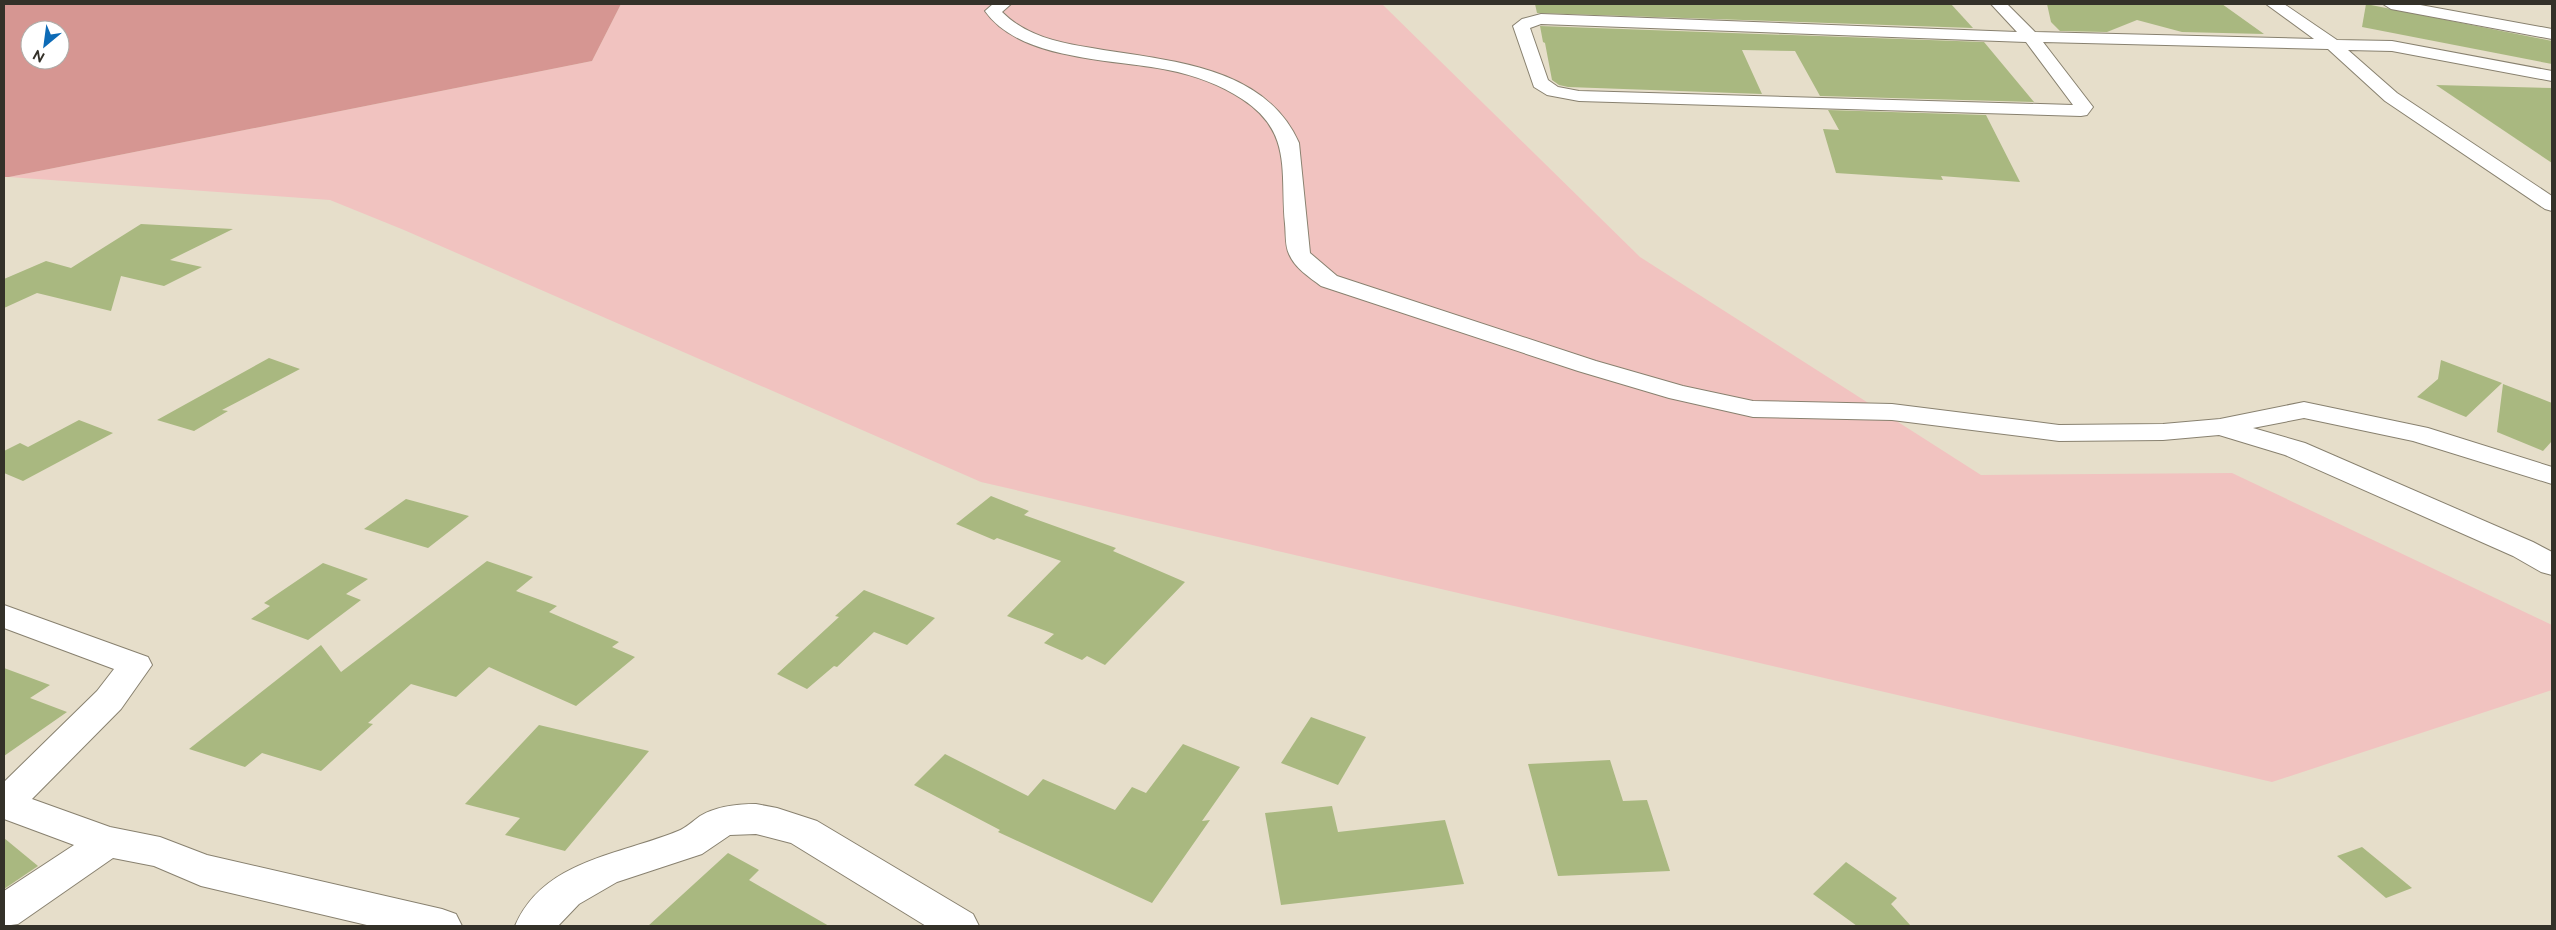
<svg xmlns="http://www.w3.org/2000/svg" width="2556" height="930" viewBox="0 0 2556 930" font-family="Raleway,sans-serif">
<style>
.green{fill:#f1c3c0}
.forest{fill:#d69692;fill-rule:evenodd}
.building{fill:#a9b880}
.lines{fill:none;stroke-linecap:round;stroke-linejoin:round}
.street-casing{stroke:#88816f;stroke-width:2}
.street{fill:#fff;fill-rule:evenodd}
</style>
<rect width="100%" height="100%" fill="#e6deca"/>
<path class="green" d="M621,4H1382L1640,257L1981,475L2232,473L2552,625V690L2272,782L981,482L404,230L330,200L9,177L592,61Z"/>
<path class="forest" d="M4,4H621L592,61L9,177H4ZM30,30H60V60H30Z"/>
<g class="building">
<path d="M1535,4H1951L1973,28L1537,13Z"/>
<path d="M2047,4H2222L2264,34L2182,32L2137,20L2107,32L2060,31L2051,22Z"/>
<path d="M2366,4L2552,41V64L2362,27Z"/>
<path d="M1540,26L1984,42L2034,102L1820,96L1795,51L1742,50L1762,94L1568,87L1559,85L1552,80L1545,43L1543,42Z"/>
<path d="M2436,85L2552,88V163Z"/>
<path d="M1828,110L1986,115L2020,182L1941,176L1943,180L1836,173L1823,129L1839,130Z"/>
<path d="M141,224L233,229L170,260L202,267L164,286L121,276L111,311L37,293L4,308V279L46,261L71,268Z"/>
<path d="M269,358L300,369L222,410L228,411L194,431L157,420Z"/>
<path d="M2441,360L2502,383L2466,417L2417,397L2438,379Z"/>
<path d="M2503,384L2552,403V441L2543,451L2497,432Z"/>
<path d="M79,420L113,433L23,481L4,473V451L20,443L28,447Z"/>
<path d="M991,496L1029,511L1024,515L1116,548L1113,551L1185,582L1105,665L1087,656L1082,660L1044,643L1054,634L1007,616L1061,561L997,538L994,540L956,524Z"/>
<path d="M406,499L469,516L428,548L364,529Z"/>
<path d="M487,561L533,577L516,591L557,606L549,612L619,642L612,647L635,657L576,706L489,667L456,697L411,684L368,723L373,724L321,771L262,753L245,767L189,749L321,645L341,672Z"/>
<path d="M323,563L368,579L346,594L361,600L308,640L251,619L270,606L264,603Z"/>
<path d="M864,590L935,618L907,645L874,632L837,667L834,666L807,689L777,674L839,617L835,616Z"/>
<path d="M4,668L50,685L30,698L67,712L4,756Z"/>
<path d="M1311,717L1366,737L1338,785L1281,763Z"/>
<path d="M539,725L649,751L565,851L505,835L520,818L465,804Z"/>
<path d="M1183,744L1240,767L1202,821L1210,820L1152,903L998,832L1000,830L914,785L945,754L1028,796L1043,779L1115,810L1132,787L1146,793Z"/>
<path d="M1610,760L1623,801L1647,800L1670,871L1558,876L1528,764Z"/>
<path d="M1332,806L1338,832L1445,820L1464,884L1281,905L1265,813Z"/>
<path d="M4,838L38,866L4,889Z"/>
<path d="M2362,847L2412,888L2386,898L2337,856Z"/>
<path d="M728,853L759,870L749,880L829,926H648Z"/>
<path d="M1846,862L1897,898L1891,904L1911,926H1857L1813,894Z"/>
</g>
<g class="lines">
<defs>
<g id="street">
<path d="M993,4H1011L1002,12C1026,36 1059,43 1092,48C1166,61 1264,64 1299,143L1310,253L1337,276L1596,361L1683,386L1753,401L1892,404L2059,425L2163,424L2220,419L2304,402L2428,428L2552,467V484L2413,441L2304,418L2253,428L2305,443L2533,542L2552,552V575L2541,572L2513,556L2285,455L2219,435L2163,440L2059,441L1892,420L1753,417L1669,398L1578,371L1321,286C1309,277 1295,268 1289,254C1285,246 1286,234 1285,224C1280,172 1293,132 1242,99C1221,85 1194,75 1168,70C1114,59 1020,61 985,11Z"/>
<path d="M1991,4H2007L2035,32L2314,39L2266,4H2284L2337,40L2392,41L2552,71V81L2392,51L2348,50L2397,93L2552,196V211L2545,209L2385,101L2328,49L2043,42L2093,107L2087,115L2081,116L1579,101L1547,95L1534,87L1513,26L1522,19L1541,14L2017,32ZM1541,24L2026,42L2073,105L1579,91L1558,87L1548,80L1530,28Z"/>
<path d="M2383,4H2415L2552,29V39L2391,9Z"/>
<path d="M4,605L148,657L152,665L121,709L32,799L110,827L160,837L207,855L442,909L456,914L462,926H371L201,886L154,866L113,858L18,924L4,926V891L74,845L4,819V782L97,691L114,669L4,628Z"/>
<path d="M756,804L777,808L817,821L973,914L979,926H926L791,843L756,834L730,835L702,854L617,882L579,904L558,926H515C543,860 620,855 678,831C686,828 693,821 700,816C717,806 737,804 756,804Z"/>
</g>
</defs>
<use href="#street" class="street-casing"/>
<use href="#street" class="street"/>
</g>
<rect width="2556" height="930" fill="none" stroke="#343129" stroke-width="10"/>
<g transform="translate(45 45) rotate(209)"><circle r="24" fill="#ffffff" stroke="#aeada9"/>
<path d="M0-4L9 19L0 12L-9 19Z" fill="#0d6bb7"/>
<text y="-8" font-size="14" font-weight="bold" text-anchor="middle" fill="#343129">N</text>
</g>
</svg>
